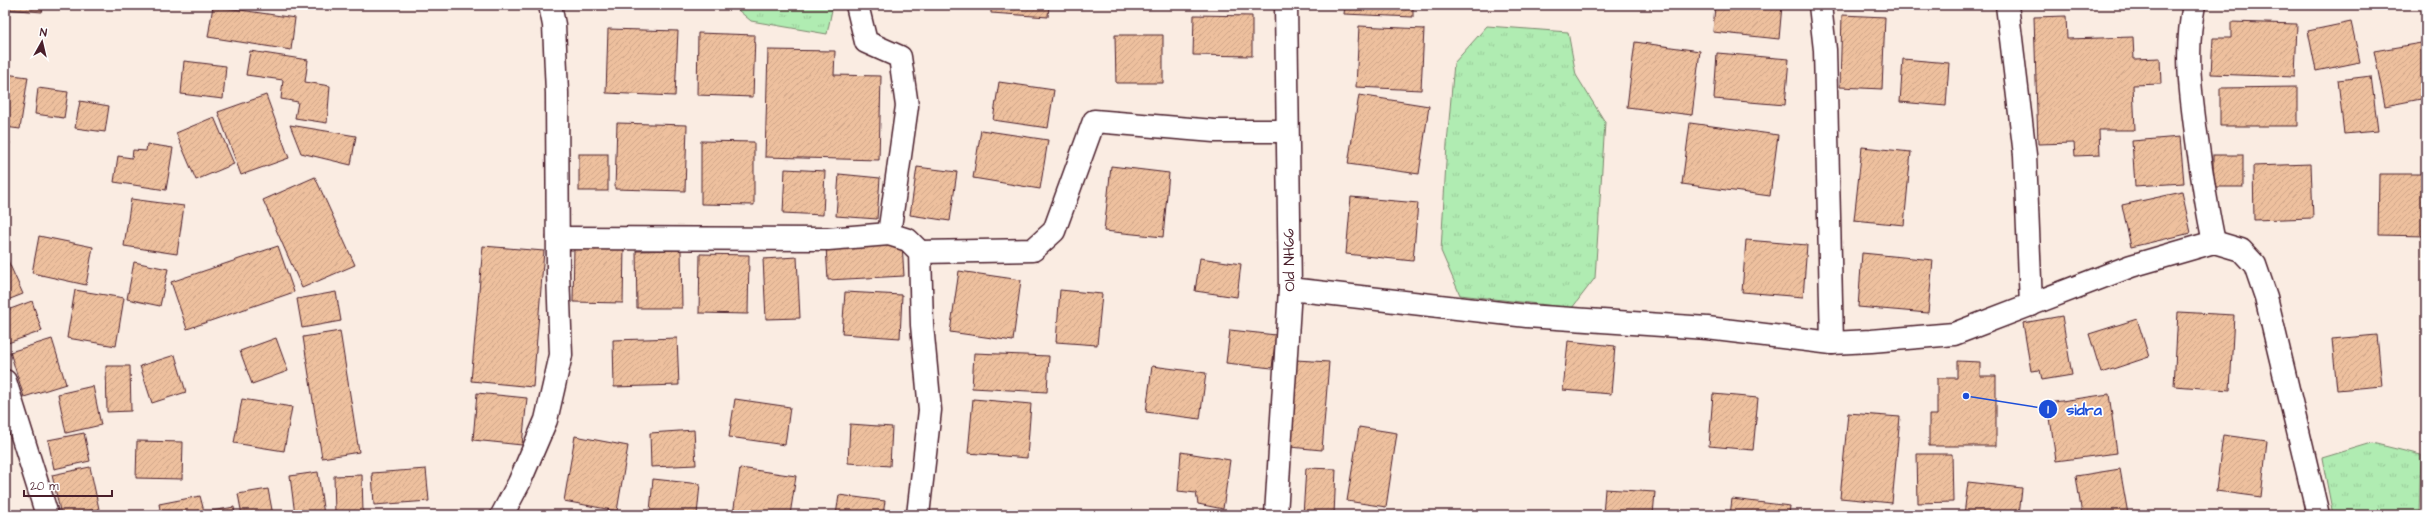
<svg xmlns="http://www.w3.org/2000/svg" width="2431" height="520" viewBox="0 0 2431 520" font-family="'Architects Daughter',sans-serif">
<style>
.park{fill:url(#park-tufts);stroke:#7d866e}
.building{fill:url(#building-hatch);stroke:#4a1f2b}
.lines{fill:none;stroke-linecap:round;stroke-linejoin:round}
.street-casing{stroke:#4a1f2b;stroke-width:25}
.primary-casing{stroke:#4a1f2b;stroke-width:25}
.street{stroke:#fff;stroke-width:22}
.primary{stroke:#fff;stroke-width:22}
.labels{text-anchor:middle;stroke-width:3.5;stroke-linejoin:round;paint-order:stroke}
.street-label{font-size:15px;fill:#4a1f2b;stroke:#fff}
.leader{fill:none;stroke:#1d4ed8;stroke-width:1.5}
.callout-dot{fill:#1d4ed8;stroke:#fff;stroke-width:1.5}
.mark-label{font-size:12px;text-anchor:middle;font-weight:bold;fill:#fff}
.callout-label{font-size:16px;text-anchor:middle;font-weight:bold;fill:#1d4ed8;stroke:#fff;stroke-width:3.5;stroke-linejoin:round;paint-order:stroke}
</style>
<defs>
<pattern id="park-tufts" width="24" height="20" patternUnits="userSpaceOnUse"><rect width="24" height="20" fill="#b0ecb2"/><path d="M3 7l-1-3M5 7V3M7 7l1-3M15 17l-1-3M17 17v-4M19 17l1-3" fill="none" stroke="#99ca99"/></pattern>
<pattern id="building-hatch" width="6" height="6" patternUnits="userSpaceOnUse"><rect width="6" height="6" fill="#eec09e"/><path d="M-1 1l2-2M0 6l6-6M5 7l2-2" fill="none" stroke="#cea588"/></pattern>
</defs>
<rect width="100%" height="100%" fill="#faece2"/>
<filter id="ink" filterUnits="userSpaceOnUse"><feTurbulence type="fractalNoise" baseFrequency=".025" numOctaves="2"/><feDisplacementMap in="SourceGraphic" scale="8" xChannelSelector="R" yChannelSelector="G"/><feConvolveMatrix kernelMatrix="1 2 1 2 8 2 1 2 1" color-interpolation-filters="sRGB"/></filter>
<g filter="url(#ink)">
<g class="park">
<path d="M732,5H833L827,34L751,21Z"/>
<path d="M1487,26L1568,32L1576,75L1605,122L1595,278L1572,308L1460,295L1441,251L1447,144L1454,63Z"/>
<path d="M2372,443L2421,455L2419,515H2333L2322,458Z"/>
</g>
<g class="building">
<path d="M5,5H43L42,12L5,9Z"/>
<path d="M991,5H1049L1048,17L991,13Z"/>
<path d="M1345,5H1413V17L1344,14Z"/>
<path d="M1715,5H1782L1779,39L1713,32Z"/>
<path d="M213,6L295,18L291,50L208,37Z"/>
<path d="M1194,15L1252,16V56L1193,55Z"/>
<path d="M1842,15L1885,17L1882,89L1840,87Z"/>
<path d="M2066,16L2067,39L2133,37L2134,59L2160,58L2161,84L2133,85L2135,130H2099L2100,155L2075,156L2074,143L2038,144L2034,17Z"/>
<path d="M2231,22L2297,24L2295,77L2211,74L2213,38H2231Z"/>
<path d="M2351,22L2360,62L2316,71L2308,31Z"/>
<path d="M1359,26L1424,29L1421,90L1356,87Z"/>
<path d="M608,29L678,31L675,96L606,93Z"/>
<path d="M698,33L755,35L753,97L697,95Z"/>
<path d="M1115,35H1163V83H1116Z"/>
<path d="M1635,42L1700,51L1692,115L1627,107Z"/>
<path d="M2421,43L2426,69V98L2385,106L2374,51Z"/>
<path d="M768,50L835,51L834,75L881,76L879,160L765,157Z"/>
<path d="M250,51L308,60L305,82L330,86L327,123L295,118L298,102L281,99L283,80L246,75Z"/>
<path d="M1717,53L1789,59L1785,105L1714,99Z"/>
<path d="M1903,59L1949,63L1946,106L1900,102Z"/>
<path d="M184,61L226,66L223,99L181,94Z"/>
<path d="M5,74L28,77L20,129L5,127Z"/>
<path d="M2371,76L2378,131L2344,134L2338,80Z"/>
<path d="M999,82L1054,90L1048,128L993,120Z"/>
<path d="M2298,87V126H2220V88Z"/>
<path d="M38,88L68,92L64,118L35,114Z"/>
<path d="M266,95L289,158L241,175L218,112Z"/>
<path d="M1359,95L1429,106L1419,174L1348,164Z"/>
<path d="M80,101L109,106L105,132L75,128Z"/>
<path d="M214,117L234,164L196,180L176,133Z"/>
<path d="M617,123L687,125L685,191L615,189Z"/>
<path d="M1690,123L1778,135L1770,196L1682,184Z"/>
<path d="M290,125L356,136L351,165L301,153Z"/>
<path d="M981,130L1048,140L1040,189L973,178Z"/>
<path d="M2180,137L2184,183L2135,186L2132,141Z"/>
<path d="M701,141L754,142V205L701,204Z"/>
<path d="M5,142H10L5,171Z"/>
<path d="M147,144L173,148L166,190L114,182L118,156L132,158L133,150L146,151Z"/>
<path d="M1862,147L1911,152L1904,225L1854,220Z"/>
<rect x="579" y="154" width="29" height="37"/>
<rect x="2213" y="155" width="30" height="32"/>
<path d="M2311,164L2313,218L2254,220L2253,166Z"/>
<path d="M1111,166L1169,173L1163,237L1104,231Z"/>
<path d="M917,167L957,172L950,221L910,215Z"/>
<path d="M785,169L825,171L823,215L783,213Z"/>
<path d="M839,174L880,178L877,219L836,216Z"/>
<path d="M2379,174H2426V236L2378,235Z"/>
<path d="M315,177L355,265L302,288L263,200Z"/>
<path d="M2182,192L2191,233L2131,247L2122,205Z"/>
<path d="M1351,197L1418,203L1413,261L1346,254Z"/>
<path d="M131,199L184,206L177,254L124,246Z"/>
<path d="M39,236L93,247L86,285L32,273Z"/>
<path d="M1746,240L1807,245L1803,297L1742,292Z"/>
<path d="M902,243L904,276L828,280L826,246Z"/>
<path d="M278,246L294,292L187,329L171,282Z"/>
<path d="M483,246L544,251L533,387L471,381Z"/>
<path d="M574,246L624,247L623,303L573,302Z"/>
<path d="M681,250L682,308H637L636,251Z"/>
<path d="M1862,253L1933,260L1928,313L1858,307Z"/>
<path d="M5,254L23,294L5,301Z"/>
<path d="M700,254L749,255L748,314L699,313Z"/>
<path d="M797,257L800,318L766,319L763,259Z"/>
<path d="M1200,258L1241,264L1237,297L1195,291Z"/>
<path d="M134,262L168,269L160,306L127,299Z"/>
<path d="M959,271L1021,280L1013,341L950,332Z"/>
<path d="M75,290L124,298L116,346L67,338Z"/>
<path d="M1060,290L1102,294L1097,345L1056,342Z"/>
<path d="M336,292L341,321L302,328L297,299Z"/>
<path d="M845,292L902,295L900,338L842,334Z"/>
<path d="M32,301L42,331L5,344V311Z"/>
<path d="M2178,312L2234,315L2230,390L2174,386Z"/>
<path d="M2062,316L2072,375L2042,380L2040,370L2031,371L2023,323Z"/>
<path d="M2137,319L2149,357L2101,373L2089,334Z"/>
<path d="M1230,330L1276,335L1272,368L1226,363Z"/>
<path d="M340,331L359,452L322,458L303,337Z"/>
<path d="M2377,335L2382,386L2337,390L2332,339Z"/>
<path d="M276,338L288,371L252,384L240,351Z"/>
<path d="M677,338L679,385L614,387L613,340Z"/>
<path d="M52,339L66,384L24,397L10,352Z"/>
<path d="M1568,341L1615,346L1611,394L1563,390Z"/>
<path d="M974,353L1049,356L1047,392L972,388Z"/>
<path d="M175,355L186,392L152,403L140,366Z"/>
<path d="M1296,360L1329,362L1322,450L1290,447Z"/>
<path d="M1957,361L1980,362V376H1996V446H1929V415H1937V378H1957Z"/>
<path d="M106,366H130L131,411L107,412Z"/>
<path d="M1152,366L1206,373L1200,419L1146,412Z"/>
<path d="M93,386L101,425L66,433L58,394Z"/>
<path d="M477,393L527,398L522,445L473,440Z"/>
<path d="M1713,394L1758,398L1753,450L1709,446Z"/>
<path d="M2109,394L2117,453L2056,461L2048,403Z"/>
<path d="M242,399L292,407L284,451L234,443Z"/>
<path d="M735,399L790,407L785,445L729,437Z"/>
<path d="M973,399L1031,404L1027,458L968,453Z"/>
<path d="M1848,413L1900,417L1892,503L1840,498Z"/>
<path d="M850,424L892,427L890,466L848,463Z"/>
<path d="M1359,427L1397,433L1386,507L1347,501Z"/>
<path d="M694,430L696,465L651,467L650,433Z"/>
<path d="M84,433L90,461L54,469L48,440Z"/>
<path d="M2223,435L2267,441L2261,497L2216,491Z"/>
<path d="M575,436L628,446L617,511L564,501Z"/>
<path d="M137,441L183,442L182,479L136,478Z"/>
<path d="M1181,452L1230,460L1223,509L1198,504L1196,493L1178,491Z"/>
<path d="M1917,454H1952L1953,502L1918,503Z"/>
<path d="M90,467L99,509L61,515L52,475Z"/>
<path d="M740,468L796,476L790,515L733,514Z"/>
<path d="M1306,468L1336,469L1334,515H1303Z"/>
<path d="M426,469L429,501L374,505L372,473Z"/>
<path d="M2120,469L2128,514L2082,515L2076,476Z"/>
<path d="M318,472L324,515H295L290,476Z"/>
<path d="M362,475L363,513H335L334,476Z"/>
<path d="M653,479L700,484L697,515L650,511Z"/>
<path d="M1968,482L2022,488L2019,515H1964Z"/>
<path d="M268,489L273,515H242L238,494Z"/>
<path d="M1605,489L1655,492L1653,515H1603Z"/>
<path d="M839,495L885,501L883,515H836Z"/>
<path d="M200,496L205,515H161L159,504Z"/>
<path d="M1732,499L1790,506L1789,515H1730Z"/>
<path d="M234,507L235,515H213L212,511Z"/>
<path d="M130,511L131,515H110Z"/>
</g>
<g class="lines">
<defs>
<g id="street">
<path d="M857,5L866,42L900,57L907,106L889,234L908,240L920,252L922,325L930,410L918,515"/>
<path d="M1820,5L1825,50L1832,343"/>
<path d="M2007,5L2025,155L2031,305"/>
<path d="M2194,5C2185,49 2190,89 2196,133C2201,170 2206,205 2214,242"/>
<path d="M558,238L828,239L889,234"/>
<path d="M920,252L1033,250L1054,231L1094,121L1214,131H1287"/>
<path d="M1290,289L1527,316L1707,328L1832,343L1871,341L1954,334L2131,266L2214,242L2241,250L2255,265L2266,297L2318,515"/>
<path d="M5,381L47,515"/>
<path d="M502,515L519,483L546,420L561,355L558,273L557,93L554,25L550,5"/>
</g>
<path id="primary" d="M1276,515L1290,289L1286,5"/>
</defs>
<use href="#street" class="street-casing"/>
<use href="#primary" class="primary-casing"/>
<use href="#street" class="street"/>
<use href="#primary" class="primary"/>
</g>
</g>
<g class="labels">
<g class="street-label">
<text transform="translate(1289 260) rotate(-91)" y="5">Old NH66</text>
</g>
</g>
<path class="leader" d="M1966 396L2048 409"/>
<g class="callout-dot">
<circle cx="1966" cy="396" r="4"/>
<circle cx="2048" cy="409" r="10"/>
</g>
<g class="mark-label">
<text x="2048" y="413">1</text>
</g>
<g class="callout-label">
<text x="2084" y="415">sidra</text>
</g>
<rect width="2431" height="520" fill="none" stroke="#fff" stroke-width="20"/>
<rect x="10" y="10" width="2411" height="500" fill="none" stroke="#4a1f2b" stroke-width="1.5" filter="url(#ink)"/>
<g transform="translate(42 42) rotate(8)" stroke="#ffffff" stroke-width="3" paint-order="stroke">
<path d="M0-3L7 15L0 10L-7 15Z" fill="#4a1f2b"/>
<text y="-6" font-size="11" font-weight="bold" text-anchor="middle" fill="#4a1f2b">N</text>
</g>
<path d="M24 490v6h88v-6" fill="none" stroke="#4a1f2b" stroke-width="2"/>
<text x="30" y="490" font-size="12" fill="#4a1f2b" stroke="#ffffff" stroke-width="3" paint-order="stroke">20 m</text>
</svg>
